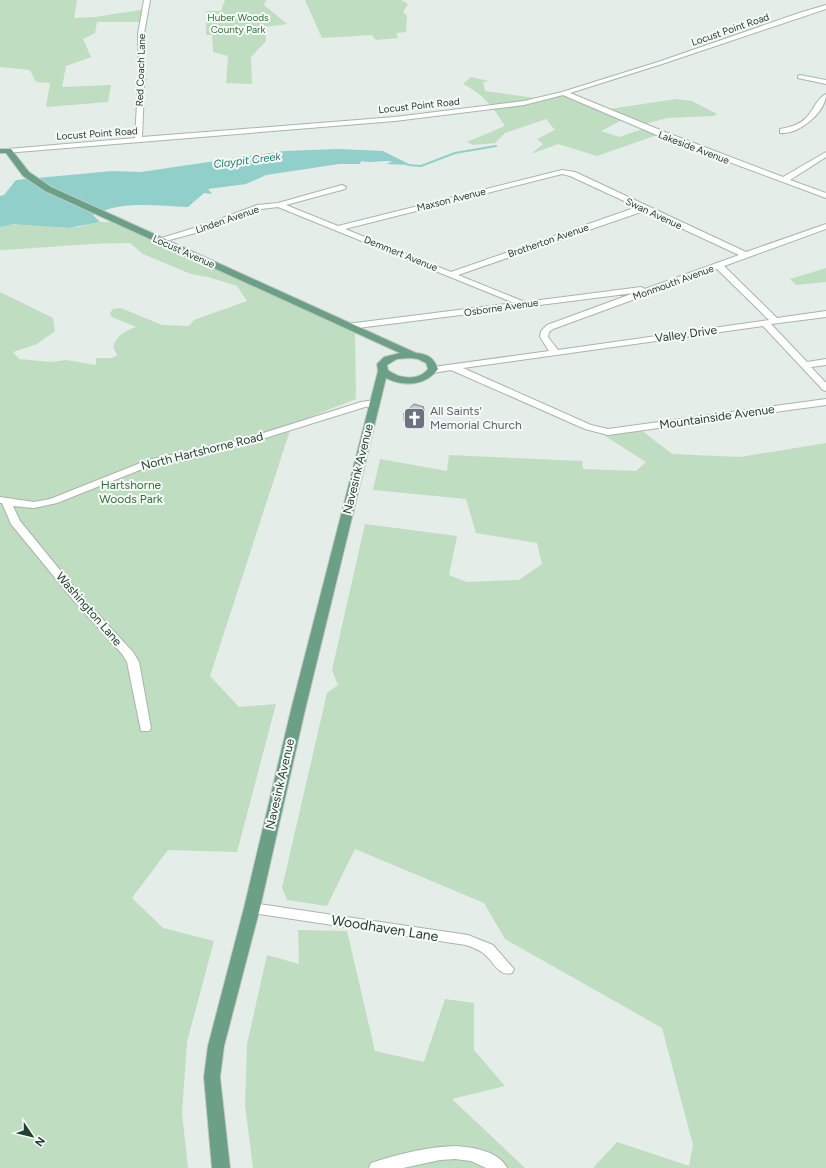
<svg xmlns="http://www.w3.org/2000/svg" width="826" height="1168" viewBox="0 0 826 1168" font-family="Figtree,sans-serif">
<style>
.green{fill:#bfddc0}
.water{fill:#91cfca}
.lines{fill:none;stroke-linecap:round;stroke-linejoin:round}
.stream{stroke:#91cfca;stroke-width:2}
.minor-casing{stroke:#a8b5ad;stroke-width:2}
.major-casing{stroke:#c2c9c5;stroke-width:2}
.minor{fill:#fff;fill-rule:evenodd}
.major{fill:#6ca086;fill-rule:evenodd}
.wall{fill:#a0aca5}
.shaded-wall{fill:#828c86}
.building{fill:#bac8c0;stroke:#828c86}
.labels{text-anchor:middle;stroke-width:4;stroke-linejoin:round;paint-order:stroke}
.far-park-label{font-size:10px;fill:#31733b;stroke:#f6faf7}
.far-street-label{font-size:10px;fill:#253e31;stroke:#f6faf7}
.far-water-label{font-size:11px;font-style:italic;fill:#227872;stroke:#f6faf7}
.street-label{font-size:12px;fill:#253e31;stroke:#f6faf7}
.worship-label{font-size:12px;fill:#5b616d;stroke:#f6faf7;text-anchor:start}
.park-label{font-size:12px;fill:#31733b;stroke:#f6faf7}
.near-street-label{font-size:14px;fill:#253e31;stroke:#f6faf7}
</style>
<rect width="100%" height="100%" fill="#e5ede8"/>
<g class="green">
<path d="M0,0H77L74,18L95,17L146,9L142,22H97L95,33L83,39L91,57L66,66L62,87L111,85L108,102L46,107L50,83L36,82L30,70L0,67Z"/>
<path d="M225,0H266L264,5L287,24L265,27L266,41L251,57L252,84L226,83L228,56L213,52L212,35H206V11H221Z"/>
<path d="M305,0H401L408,4L403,12L407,16L406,32L396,33L398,38L376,40L372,35L322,38Z"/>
<path d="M471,77L489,81L483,82L485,91L542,99L563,93L603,110L676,99L692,101L717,114L713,116L667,118L641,125L626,118L601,131L619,137L646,128L660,134L597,156L558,144L531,154L543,144L537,139L555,130L546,119L505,133L495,143L473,145L467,142L505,126C493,107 484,95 463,84Z"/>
<path d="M100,222H112L355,332L356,399L292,424L210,676L239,707L276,704L237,852L168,850L132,898L163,928L214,941L187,1042L182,1113L188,1168H0V292L53,318L55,331L37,344L13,352L19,359L52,362L66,360L96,365V358H112L117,355L113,347C117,335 125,331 136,327L112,317L110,313L113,309L121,308L162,325L189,326L194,320L247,301L237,286L208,277L191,274L143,254L130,243C87,243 43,248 0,250V227C20,220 45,227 66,228C77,228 89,224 100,222Z"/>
<path d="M826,268V282L796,285L790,279Z"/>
<path d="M641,430L672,454L740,457L826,443V1168H593L617,1142L689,1166L693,1145L662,1028L505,939L484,903L355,849L327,906L287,900L282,888L327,693L338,685L332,670L365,524L457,536L449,575L467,582L519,580L542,564L537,543L476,533L466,499L373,490L380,459L447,471L449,455L582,461L583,469L636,471L646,462L605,436Z"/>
<path d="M298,930L347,931L375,1051L424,1062L445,999L474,1003V1050L505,1086L452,1099L525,1168H253L245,1105L247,1044L267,955L299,964Z"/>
</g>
<path class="water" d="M338,149L383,151L411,165L386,164L392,162C385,159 373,164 361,161L360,164H339L266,175L246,184L208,189L212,194L204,193L188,207C155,206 123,200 93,215L100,222L68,228L14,224L0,227V196L4,195L16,180L112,171L141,172L284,151Z"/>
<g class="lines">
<path class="stream" d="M408,165L421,166L455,153L496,146"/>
<defs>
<g id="minor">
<path d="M144,0H150L144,34L145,69L142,137L395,117L524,101L562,92L658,62L799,13L826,5V9L662,64L570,93L665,132L783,177L826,152V157L790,180L826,193V198L659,136L563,95L524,105L395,121L5,153L4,151L8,149L135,138L139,69L138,34Z"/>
<path d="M800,75L826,80V84L798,78V76Z"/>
<path d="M826,94C826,112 799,135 780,133V129C790,127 799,125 806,118C813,111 817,98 826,94Z"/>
<path d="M562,170L575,172L746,252L826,224V229L724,266L777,318L826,311V317L771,324L807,362L826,359V365L811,367L826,383V391L823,390L763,326L463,368L591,425L608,429L826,399V405L608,435L585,429L451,370L433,373L428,370L433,367L549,351L540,337L541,331L547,325L634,293L350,329L347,328V324L514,303L278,207L261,209L210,229L162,242L155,240L204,225L257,205L278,203L342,185L346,187L345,189L286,205L338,226ZM562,174L570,176L637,207L451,272L345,229ZM644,211L739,255L645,289L641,287L525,302L458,275ZM717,269L769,320L558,350L548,337L549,332L553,329Z"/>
<path d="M375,400L380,403L378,405L365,407L246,444L155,464L57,503L34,508L13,506L20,521L82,597L133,652L139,662L151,728L149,731H141L127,662L122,654L74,601L11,524L2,503H0V497L34,502L50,499L148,460L241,440L361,402Z"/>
<path d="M252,903L468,935L493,945L514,969L512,973C498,977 493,960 483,953C478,949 471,947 466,945L252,913L247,912L245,908L247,904Z"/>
<path d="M455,1146C472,1147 499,1151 507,1168H486L471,1161L455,1159L440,1160L403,1168H369L371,1163C398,1154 427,1147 455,1146Z"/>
</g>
<path id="major" d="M0,149H11L29,172L51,187L416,353C428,354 434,358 438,369C426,386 404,387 386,378L305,710L260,908L224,1046L220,1077L230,1168H212L204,1077L208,1046L244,908L291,710L378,371L377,364L384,357L400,353L45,191L23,176L6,153H0ZM410,358L418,359L426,363L428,369C419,381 399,379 388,370L387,365L397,359Z"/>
</defs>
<use href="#minor" class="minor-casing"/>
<use href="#major" class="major-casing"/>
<use href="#minor" class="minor"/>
<use href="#major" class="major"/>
</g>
<path class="wall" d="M424,407L425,419L419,425L403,421V414Z"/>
<path class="shaded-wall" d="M424,407L425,419L419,425V418L421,410Z"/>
<path class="building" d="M414,404L424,407L421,410L425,411L419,418L403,414Z"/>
<defs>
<symbol id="church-square" viewBox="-11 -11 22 22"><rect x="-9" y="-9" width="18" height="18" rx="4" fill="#6b7280" stroke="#f6faf7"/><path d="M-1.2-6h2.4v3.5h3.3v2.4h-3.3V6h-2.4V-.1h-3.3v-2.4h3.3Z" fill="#fff"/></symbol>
</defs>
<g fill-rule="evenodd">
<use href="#church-square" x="402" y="406" width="25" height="25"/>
</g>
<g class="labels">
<g class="far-park-label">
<text x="238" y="21">Huber Woods<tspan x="238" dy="12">County Park</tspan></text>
</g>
<g class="far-street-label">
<text transform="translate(730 29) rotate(-19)" y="4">Locust Point Road</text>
<text transform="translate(140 70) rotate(-88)" y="4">Red Coach Lane</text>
<text transform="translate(419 105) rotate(-6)" y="4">Locust Point Road</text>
<text transform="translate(97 133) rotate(-4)" y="4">Locust Point Road</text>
<text transform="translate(694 147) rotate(21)" y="4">Lakeside Avenue</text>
<text transform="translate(451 199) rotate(-14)" y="4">Maxson Avenue</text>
<text transform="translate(654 213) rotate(25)" y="4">Swan Avenue</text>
<text transform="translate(227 219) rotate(-19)" y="4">Linden Avenue</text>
<text transform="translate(548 240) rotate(-19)" y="4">Brotherton Avenue</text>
<text transform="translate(184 251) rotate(24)" y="4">Locust Avenue</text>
<text transform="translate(401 253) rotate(22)" y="4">Demmert Avenue</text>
<text transform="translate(673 282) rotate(-20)" y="4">Monmouth Avenue</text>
<text transform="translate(501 307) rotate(-8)" y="4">Osborne Avenue</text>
</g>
<g class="far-water-label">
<text transform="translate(247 160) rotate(-7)" y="4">Claypit Creek</text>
</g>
<g class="street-label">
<text transform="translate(686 334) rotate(-8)" y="4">Valley Drive</text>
<text transform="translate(717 417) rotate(-8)" y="4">Mountainside Avenue</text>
<text transform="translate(202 451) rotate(-14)" y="4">North Hartshorne Road</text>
<text transform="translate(358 469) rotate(-76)" y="4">Navesink Avenue</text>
<text transform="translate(89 609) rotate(49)" y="4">Washington Lane</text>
<text transform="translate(280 784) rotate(-77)" y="4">Navesink Avenue</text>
</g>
<g class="worship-label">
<text x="430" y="415">All Saints'<tspan x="430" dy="14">Memorial Church</tspan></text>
</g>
<g class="park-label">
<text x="131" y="489">Hartshorne<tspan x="131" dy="14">Woods Park</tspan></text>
</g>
<g class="near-street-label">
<text transform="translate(385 928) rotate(9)" y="5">Woodhaven Lane</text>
</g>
</g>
<g transform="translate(32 1136) rotate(125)" stroke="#f6faf7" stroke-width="3" paint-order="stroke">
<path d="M0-3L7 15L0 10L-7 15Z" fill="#253e31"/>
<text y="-6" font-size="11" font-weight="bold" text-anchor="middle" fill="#253e31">N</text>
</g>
</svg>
